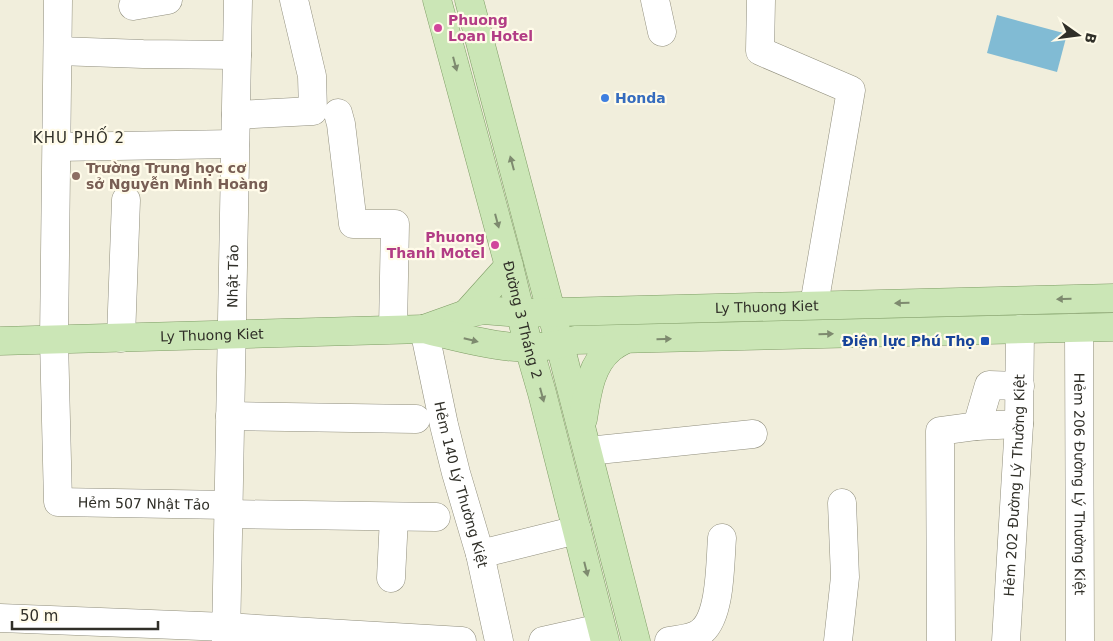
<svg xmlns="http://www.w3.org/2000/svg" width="1113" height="641" viewBox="0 0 1113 641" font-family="'DejaVu Sans',sans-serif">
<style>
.water{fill:#81bbd4}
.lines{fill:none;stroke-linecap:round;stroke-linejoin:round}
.minor-casing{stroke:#908e7d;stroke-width:29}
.major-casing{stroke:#7e9c65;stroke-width:29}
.minor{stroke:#fff;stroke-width:28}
.major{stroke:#cbe6b6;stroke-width:28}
.oneway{fill:#7e8a6f}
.hotel-dot{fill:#d1479c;stroke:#fffbe9;stroke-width:2}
.shop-dot{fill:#3f7fe0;stroke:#fffbe9;stroke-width:2}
.education-dot{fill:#8d6e63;stroke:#fffbe9;stroke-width:2}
.transit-dot{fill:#1a4fb4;stroke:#fffbe9;stroke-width:2}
.labels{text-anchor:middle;stroke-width:4.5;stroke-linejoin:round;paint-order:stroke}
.hotel-label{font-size:14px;font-weight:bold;fill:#b23c85;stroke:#fffbe9;text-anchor:start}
.shop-label{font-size:14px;font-weight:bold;fill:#366cbe;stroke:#fffbe9;text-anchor:start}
.education-label{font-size:14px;font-weight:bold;fill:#785e54;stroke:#fffbe9;text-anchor:start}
.street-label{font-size:14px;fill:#302f28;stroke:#fffbe9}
.transit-label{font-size:14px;font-weight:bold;fill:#164399;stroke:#fffbe9;text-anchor:end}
.neighbourhood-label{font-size:15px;letter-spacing:1px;fill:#302f28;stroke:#fffbe9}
</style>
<rect width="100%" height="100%" fill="#f1eedc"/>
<path class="water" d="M997,15L1067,34L1057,72L987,53Z"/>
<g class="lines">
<defs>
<g id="minor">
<path id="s1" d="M58,0L54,340L58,502L228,505"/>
<path d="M655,0L662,32"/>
<path d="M761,0L760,51L851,90L814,305"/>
<path d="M133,6L168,0"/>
<path d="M58,51L143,54L237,55"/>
<path d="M338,113L341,124L353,224H395L393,329"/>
<path d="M236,115L313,111L312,76L294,0"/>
<path d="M57,147L235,144"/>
<path id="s2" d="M1079,328L1080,641"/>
<path id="s3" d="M424,329L444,425L456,473L480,554L499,641"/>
<path d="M121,338L126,200"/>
<path d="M230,416L416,419"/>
<path d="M977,426L989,385L1020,386"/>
<path d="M588,451L753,434"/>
<path d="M228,514L436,517"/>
<path d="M480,554L577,530"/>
<path d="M391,578L394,517"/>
<path d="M0,618L226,627L462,641"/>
<path id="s4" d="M226,641L238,0"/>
<path d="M543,641L601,628"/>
<path d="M669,641C680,639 694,639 702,631C721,615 720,562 722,538"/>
<path d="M838,641L845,577L842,503"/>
<path d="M941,641L940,431L977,426L1019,424"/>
<path id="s5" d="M1006,641L1019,424L1020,329"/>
</g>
<g id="major">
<path id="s6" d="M437,0L509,266L529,348L542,393L605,641"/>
<path d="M469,0L560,345L636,641"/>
<path d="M466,314L509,266"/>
<path id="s7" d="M424,329L466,314L483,310L521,313L1113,298"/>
<path id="s8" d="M0,341L424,329C475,341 522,357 575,340L1113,327"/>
<path d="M583,419C587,394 590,365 611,348C615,345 620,342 624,340"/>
</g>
</defs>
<use href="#minor" class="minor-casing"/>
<use href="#major" class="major-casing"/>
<use href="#minor" class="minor"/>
<use href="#major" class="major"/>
</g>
<defs><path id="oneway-solid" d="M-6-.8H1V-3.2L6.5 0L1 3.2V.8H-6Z" transform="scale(1.25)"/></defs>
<g class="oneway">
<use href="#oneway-solid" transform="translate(455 64) rotate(75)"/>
<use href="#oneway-solid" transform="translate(512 163) rotate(-105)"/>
<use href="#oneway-solid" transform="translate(497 221) rotate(75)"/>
<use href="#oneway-solid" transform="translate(1064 299) rotate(179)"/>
<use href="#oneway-solid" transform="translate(902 303) rotate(179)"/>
<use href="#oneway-solid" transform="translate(826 334) rotate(-1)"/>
<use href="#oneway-solid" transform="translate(664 339) rotate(-1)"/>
<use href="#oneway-solid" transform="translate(471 340) rotate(14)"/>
<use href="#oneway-solid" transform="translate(542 395) rotate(75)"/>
<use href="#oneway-solid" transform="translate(586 569) rotate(76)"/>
</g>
<g class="hotel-dot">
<circle cx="438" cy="28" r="5"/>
<circle cx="495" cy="245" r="5"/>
</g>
<circle class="shop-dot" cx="605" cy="98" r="5"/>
<circle class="education-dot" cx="76" cy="176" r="5"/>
<rect class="transit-dot" x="980" y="336" width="10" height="10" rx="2.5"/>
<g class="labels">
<g class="hotel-label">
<text x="448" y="25">Phuong<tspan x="448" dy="16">Loan Hotel</tspan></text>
<text x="485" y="242" text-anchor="end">Phuong<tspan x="485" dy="16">Thanh Motel</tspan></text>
</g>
<g class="shop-label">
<text x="615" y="103">Honda</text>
</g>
<g class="education-label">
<text x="86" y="173">Trường Trung học cơ<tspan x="86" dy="16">sở Nguyễn Minh Hoàng</tspan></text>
</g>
<g class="street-label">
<text dy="5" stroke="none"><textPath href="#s4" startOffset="365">Nhật Tảo</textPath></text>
<text dy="5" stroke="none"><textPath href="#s7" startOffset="346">Ly Thuong Kiet</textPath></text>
<text dy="5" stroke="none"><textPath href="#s6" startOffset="331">Đường 3 Tháng 2</textPath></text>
<text dy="5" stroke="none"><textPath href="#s8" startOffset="212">Ly Thuong Kiet</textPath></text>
<text dy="5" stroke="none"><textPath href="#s2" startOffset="156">Hẻm 206 Đường Lý Thường Kiệt</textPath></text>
<text dy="5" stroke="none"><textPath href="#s3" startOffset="160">Hẻm 140 Lý Thường Kiệt</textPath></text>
<text dy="5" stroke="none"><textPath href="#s5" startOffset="156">Hẻm 202 Đường Lý Thường Kiệt</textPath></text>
<text dy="5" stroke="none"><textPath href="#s1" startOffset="588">Hẻm 507 Nhật Tảo</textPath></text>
</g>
<g class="transit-label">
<text x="975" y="346">Điện lực Phú Thọ</text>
</g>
<g class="neighbourhood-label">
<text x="79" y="143">KHU PHỐ 2</text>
</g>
</g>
<g transform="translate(1078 35) rotate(104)" stroke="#fffbe9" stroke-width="4" paint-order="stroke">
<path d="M0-4L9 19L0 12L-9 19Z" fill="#302f28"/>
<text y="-8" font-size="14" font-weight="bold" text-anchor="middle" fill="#302f28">B</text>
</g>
<path d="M12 621v8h146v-8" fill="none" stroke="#302f28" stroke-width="2.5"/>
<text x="20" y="621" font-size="15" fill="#302f28" stroke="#fffbe9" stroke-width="4" paint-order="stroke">50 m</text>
</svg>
